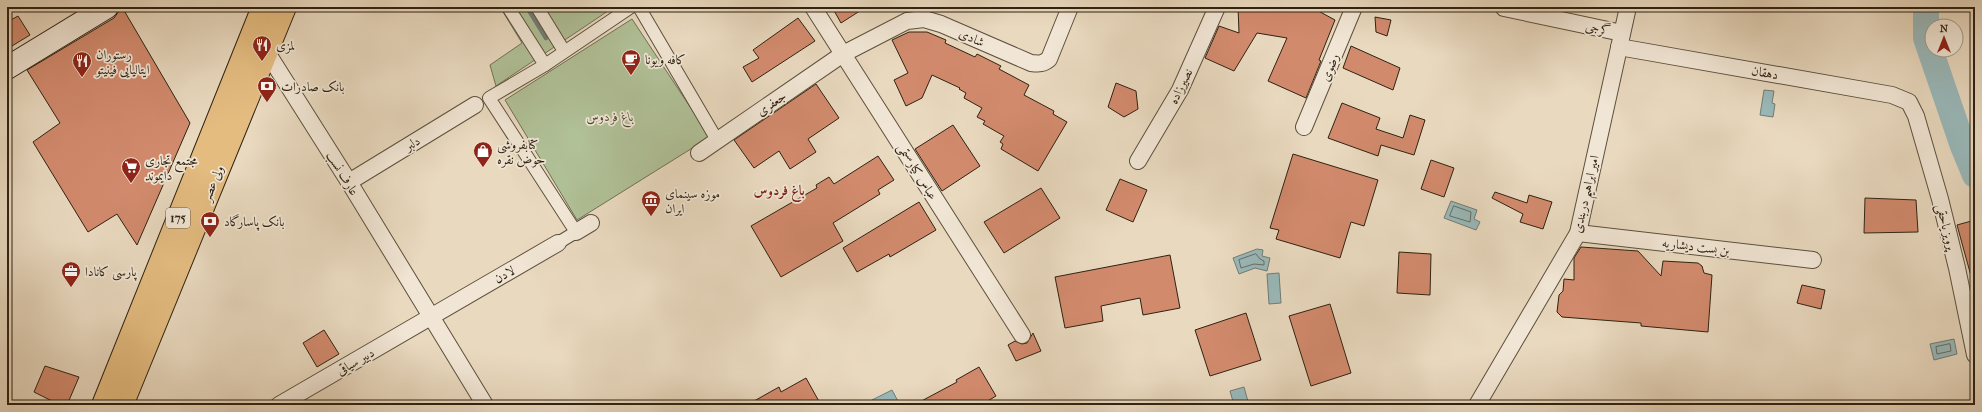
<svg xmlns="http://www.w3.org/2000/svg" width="1982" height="412" viewBox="0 0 1982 412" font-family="'IM FELL French Canon',Amiri,serif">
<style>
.green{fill:#b0c097;stroke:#6f7154}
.water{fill:#9ab9ba;stroke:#6f7d77}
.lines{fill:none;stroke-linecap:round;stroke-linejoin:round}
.shore{stroke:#646e66;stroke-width:1}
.stream{stroke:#6f7d77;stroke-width:4.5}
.river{stroke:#9ab9ba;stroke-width:26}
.building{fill:#d28a6d;stroke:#2e2212}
.pedestrian-casing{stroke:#5d503d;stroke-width:14}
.minor-casing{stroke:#5d503d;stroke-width:18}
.secondary-casing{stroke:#2e2212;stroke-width:24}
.primary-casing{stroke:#2e2212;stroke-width:24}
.pedestrian{stroke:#f1e6d5;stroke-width:12}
.minor{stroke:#f1e6d5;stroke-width:16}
.secondary{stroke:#f1e6d5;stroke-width:22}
.primary{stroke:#e4bc80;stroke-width:22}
.labels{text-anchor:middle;stroke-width:3.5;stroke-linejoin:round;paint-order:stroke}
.shield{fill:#f1e6d5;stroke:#685d4c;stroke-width:1}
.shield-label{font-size:12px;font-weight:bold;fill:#2e2212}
.street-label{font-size:13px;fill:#2e2212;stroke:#f1e6d5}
.poi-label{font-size:13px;fill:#2e2212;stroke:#f1e6d5;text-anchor:start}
.park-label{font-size:13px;font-style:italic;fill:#4e4a33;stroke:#f1e6d5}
.neighbourhood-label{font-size:14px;font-weight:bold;fill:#7a1f14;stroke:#f1e6d5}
</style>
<rect width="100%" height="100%" fill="#e9d9bf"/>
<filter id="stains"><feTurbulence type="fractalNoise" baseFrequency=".005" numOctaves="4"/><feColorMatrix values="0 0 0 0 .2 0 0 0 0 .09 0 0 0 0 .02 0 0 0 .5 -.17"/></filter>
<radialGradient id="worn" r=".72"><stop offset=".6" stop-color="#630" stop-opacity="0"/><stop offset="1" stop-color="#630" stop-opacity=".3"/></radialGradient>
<g class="green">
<path d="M500,7H614L496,86L490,65L522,43Z"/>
<path d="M632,19L710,137L577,220L505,100Z"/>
</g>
<g class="water">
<path d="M1764,90L1774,91L1772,103L1775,104L1773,117L1760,115Z"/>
<path d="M1451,201L1477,210L1474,219L1480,222L1476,230L1444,218Z"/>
<path d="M1257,249L1263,250L1262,256L1270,258L1267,271L1255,268L1239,274L1233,258Z"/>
<path d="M1279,273L1281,303L1269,304L1267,274Z"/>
<path d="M1954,339L1957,354L1934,360L1930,344Z"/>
<path d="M1244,387L1249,405H1234L1230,391Z"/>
<path d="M892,390L899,403L895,405H875L872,400Z"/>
</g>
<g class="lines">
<g class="shore">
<path d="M1454,206L1471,212L1470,222L1450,216Z"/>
<path d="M1256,254L1260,259L1264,261V265L1254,264L1241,268L1239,260Z"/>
<path d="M1950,344L1951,351L1937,354L1936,347Z"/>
</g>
<path class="stream" d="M527,7L546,38"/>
<path class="river" d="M1926,7V38L1963,146L1975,175"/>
</g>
<g class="building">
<path d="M122,7L190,123L137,245L117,214L88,232L33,142L60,123L27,70L114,18Z"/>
<path d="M832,7H866L841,23Z"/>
<path d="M1238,7H1311L1335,20L1319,60L1321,61L1306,98L1268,81L1287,38L1257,33L1234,71L1205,58L1219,26L1239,33Z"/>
<path d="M18,16L30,35L7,49V22Z"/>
<path d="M1375,17L1391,20L1387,36L1376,32Z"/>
<path d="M798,18L815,41L752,82L743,67L759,58L753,50Z"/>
<path d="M909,32H927L946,40L945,43L975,57L977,54L1001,66L999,69L1029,85L1024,95L1054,111L1053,114L1067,122L1038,171L1001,149L1003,144L1000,142L1004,136L983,124L985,121L977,117L982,108L964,98L966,93L959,89L960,88L932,75L922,98L906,106L894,80L908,73L892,40Z"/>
<path d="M1351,46L1400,68L1393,90L1343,68Z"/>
<path d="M1116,83L1136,91L1138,109L1124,117L1108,107Z"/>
<path d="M816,84L839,118L808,139L816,152L790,169L779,151L754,168L734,140Z"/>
<path d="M1342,103L1380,118L1376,129L1403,138L1410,115L1425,120L1414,155L1381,145L1378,156L1328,138Z"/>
<path d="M953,125L980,166L942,191L915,149Z"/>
<path d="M1293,154L1378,180L1364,226L1351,222L1340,258L1276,239L1279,230L1270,228Z"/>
<path d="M878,156L894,180L878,190L880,194L833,223L843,241L781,277L751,226L817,188L816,185L829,177L834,184Z"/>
<path d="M1431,160L1454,168L1444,197L1421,189Z"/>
<path d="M1120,179L1147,190L1133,222L1106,210Z"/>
<path d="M1041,188L1060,218L1004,253L984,222Z"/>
<path d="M1495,192L1527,203L1529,195L1552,202L1543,229L1520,222L1523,214L1492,198Z"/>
<path d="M1865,198L1916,200L1918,232L1864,233Z"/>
<path d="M919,202L936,230L890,257L889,254L857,272L843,248Z"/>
<path d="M1975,220V276H1971L1957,225Z"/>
<path d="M1581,247L1638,251L1661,276L1663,261L1698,263L1702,266L1704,273L1712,275L1708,332L1641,326V323L1562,317L1557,312L1559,295L1563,291L1564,279L1574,280V258Z"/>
<path d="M1399,252L1431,254L1430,295L1397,293Z"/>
<path d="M1170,255L1180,308L1143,315L1140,298L1101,306L1103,321L1065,328L1055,277Z"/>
<path d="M1802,285L1825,290L1821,309L1797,303Z"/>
<path d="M1330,304L1351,373L1311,386L1289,316Z"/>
<path d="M1246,313L1261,360L1210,376L1195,330Z"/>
<path d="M324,330L339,354L317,367L303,343Z"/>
<path d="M1033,333L1041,351L1016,361L1008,345L1015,341L1022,344L1027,343Z"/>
<path d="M45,366L79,377L67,405H60L34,392Z"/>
<path d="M979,367L996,396L981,405H914L957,382L956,380Z"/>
<path d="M806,378L821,405H747L779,387L781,392Z"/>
</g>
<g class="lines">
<defs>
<g id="pedestrian">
<path d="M508,7L545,65"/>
<path d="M537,7L564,51"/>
<path d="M639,7L717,140"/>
<path d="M558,243L576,232L489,98L545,65L631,7"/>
</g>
<g id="minor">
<path d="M813,7L1022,335"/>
<path d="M1504,8L1622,33"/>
<path d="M263,46L349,182L485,405"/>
<path d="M1619,47L1892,95L1909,102L1916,116L1940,199L1957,268L1975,355"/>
<path d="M1304,127L1354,7"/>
<path d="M699,153L843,54L907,21L924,19L941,24L1031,63C1039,64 1043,64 1049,59L1070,7"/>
<path d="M1138,161L1180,90L1217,7"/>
<path d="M349,182L475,105"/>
<path d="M576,232L591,223"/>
<path d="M1578,233L1813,260"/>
<path d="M279,405L558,243"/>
<path d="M1477,405L1578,233L1628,7"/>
</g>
<path id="secondary" d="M7,68L107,7"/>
<g id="primary">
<path d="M103,405L263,7"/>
<path d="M122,405L285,7"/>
</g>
</defs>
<use href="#pedestrian" class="pedestrian-casing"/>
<use href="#minor" class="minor-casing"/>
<use href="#secondary" class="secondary-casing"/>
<use href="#primary" class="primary-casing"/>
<use href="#pedestrian" class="pedestrian"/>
<use href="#minor" class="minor"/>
<use href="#secondary" class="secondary"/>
<use href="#primary" class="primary"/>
</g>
<defs>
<symbol id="restaurant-pin" viewBox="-11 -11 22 30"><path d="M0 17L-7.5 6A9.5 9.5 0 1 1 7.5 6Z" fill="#8f2418" stroke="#f1e6d5"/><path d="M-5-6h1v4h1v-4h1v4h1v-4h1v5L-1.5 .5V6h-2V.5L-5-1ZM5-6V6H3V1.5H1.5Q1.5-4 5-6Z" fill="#fff"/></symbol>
<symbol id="cafe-pin" viewBox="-11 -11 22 30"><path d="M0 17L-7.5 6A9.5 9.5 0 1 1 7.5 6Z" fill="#8f2418" stroke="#f1e6d5"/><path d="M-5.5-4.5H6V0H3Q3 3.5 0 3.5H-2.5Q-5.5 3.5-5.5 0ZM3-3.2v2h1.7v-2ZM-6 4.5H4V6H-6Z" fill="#fff"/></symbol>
<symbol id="bank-pin" viewBox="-11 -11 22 30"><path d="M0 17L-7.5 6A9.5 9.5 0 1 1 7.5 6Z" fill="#8f2418" stroke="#f1e6d5"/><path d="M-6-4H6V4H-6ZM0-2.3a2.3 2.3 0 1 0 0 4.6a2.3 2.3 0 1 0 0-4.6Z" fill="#fff"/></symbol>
<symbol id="shop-pin" viewBox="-11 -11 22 30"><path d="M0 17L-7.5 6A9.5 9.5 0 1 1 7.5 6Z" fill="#8f2418" stroke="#f1e6d5"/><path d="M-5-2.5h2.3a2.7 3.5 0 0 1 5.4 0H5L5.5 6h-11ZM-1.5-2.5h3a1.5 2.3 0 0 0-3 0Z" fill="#fff"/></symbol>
<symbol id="supermarket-pin" viewBox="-11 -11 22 30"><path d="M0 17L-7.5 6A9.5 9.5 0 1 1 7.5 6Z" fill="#8f2418" stroke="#f1e6d5"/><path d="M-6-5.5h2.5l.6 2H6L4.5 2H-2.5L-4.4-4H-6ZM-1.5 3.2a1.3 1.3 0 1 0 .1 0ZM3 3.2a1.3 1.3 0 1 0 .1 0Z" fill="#fff"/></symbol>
<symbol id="museum-pin" viewBox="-11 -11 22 30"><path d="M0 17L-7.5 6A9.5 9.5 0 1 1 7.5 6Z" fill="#8f2418" stroke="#f1e6d5"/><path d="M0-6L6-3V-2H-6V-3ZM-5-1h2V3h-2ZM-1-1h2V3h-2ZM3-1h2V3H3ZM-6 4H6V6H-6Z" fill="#fff"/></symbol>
<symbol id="office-pin" viewBox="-11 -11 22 30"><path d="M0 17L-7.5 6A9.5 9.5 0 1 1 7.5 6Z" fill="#8f2418" stroke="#f1e6d5"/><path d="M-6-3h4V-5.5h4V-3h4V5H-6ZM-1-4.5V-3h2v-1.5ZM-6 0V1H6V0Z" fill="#fff"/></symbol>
</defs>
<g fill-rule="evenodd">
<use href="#restaurant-pin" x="251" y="34" width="22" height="30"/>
<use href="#cafe-pin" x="620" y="48" width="22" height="30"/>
<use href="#restaurant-pin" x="71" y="50" width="22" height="30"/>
<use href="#bank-pin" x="256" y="75" width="22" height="30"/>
<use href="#shop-pin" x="472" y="140" width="22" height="30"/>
<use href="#supermarket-pin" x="120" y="156" width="22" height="30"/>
<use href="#museum-pin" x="640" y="189" width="22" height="30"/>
<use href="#bank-pin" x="199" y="210" width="22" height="30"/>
<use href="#office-pin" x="60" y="260" width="22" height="30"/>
</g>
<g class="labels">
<rect class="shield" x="166" y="208" width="24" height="20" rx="3"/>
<g class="shield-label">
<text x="178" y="222">175</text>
</g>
<g class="street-label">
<text transform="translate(1598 28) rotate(12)" y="5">گرجی</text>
<text transform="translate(972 37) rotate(24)" y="5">شادی</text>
<text transform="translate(1329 67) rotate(-68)" y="5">رضوى</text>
<text transform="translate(1765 72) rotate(10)" y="5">دهقان</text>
<text transform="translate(1180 86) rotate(-64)" y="5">نصیرزاده</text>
<text transform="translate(771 103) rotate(-34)" y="5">جعفری</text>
<text transform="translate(412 143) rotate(-31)" y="5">دلبر</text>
<text transform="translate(918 171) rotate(58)" y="5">عباس کیارستمی</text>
<text transform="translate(343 173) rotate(58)" y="5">عارف نسب</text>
<text transform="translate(212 183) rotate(-68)" y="5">ولی عصر</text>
<text transform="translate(1585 194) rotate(-77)" y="5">امیر ابراهیم دربندی</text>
<text transform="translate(1947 227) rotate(76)" y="5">پرویز یاحقی</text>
<text transform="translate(1696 246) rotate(7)" y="5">بن بست دیشاریه</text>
<text transform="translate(504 274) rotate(-30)" y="5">لادن</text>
<text transform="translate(355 361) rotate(-30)" y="5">دبیر سیاقی</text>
</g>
<g class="poi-label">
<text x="276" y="50">لمزی</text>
<text x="96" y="59">رستوران<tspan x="96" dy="15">ایتالیایی فینیتو</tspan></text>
<text x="645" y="64">کافه ویونا</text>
<text x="281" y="91">بانک صادرات</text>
<text x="497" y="149">کتابفروشی<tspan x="497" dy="15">حوض نقره</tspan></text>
<text x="145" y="165">مجتمع تجاری<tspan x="145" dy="15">دایموند</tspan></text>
<text x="665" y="198">موزه سینمای<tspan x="665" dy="15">ایران</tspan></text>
<text x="224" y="226">بانک پاسارگاد</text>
<text x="85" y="276">پارسی کانادا</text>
</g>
<g class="park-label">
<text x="610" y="121">باغ فردوس</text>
</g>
<g class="neighbourhood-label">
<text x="779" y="195">باغ فردوس</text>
</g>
</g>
<rect width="1982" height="412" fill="none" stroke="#e9d9bf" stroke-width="24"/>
<rect x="8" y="8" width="1966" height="396" fill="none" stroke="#2e2212" stroke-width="2"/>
<rect x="12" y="12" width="1958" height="388" fill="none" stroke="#2e2212"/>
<g transform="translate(1944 38)"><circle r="19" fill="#f1e6d5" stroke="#a39887"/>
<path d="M0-3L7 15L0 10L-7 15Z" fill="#8f2418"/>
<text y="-6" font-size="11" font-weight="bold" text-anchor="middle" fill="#2e2212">N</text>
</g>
<rect width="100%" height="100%" filter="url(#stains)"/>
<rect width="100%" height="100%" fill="url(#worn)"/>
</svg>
